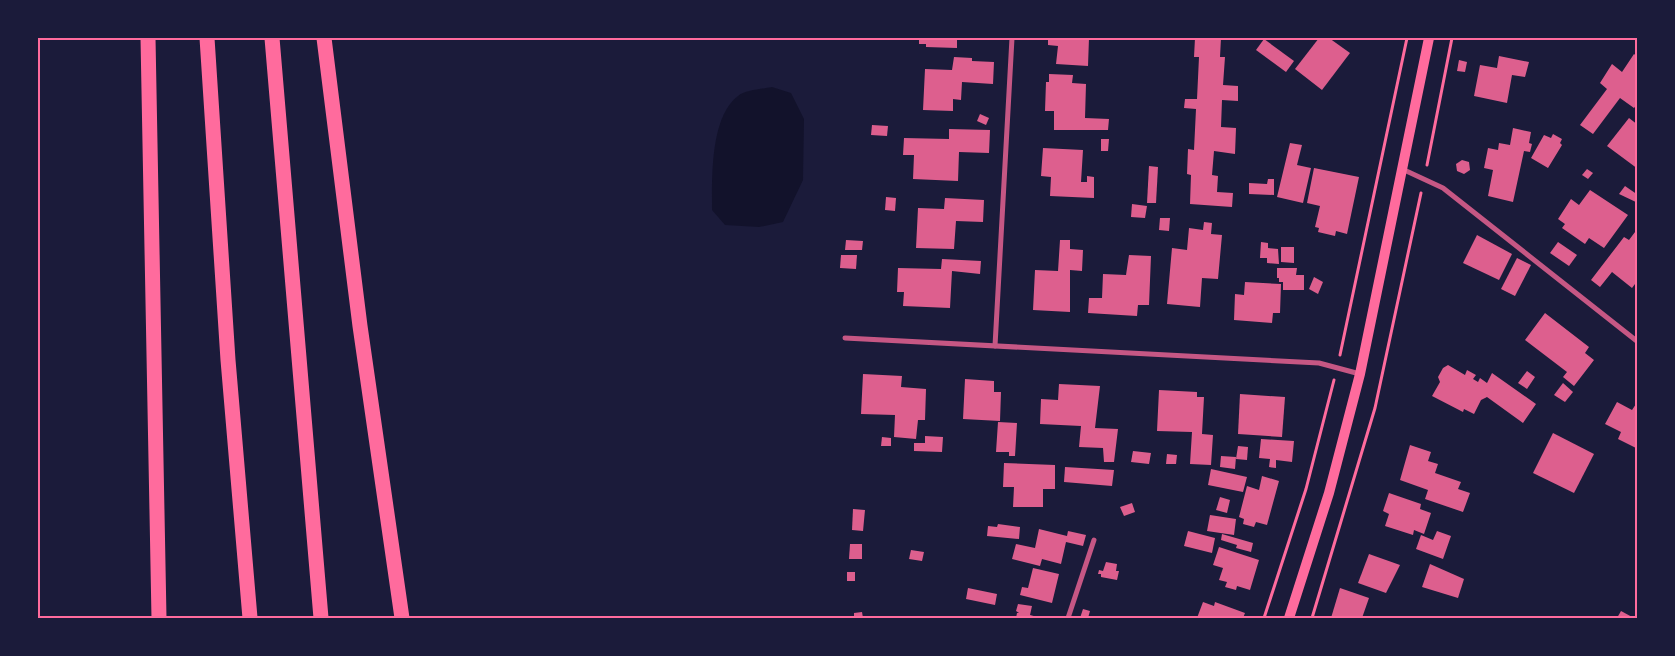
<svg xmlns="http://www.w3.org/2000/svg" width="1675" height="656" viewBox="0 0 1675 656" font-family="'Work Sans',sans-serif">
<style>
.water{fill:#12122b}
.building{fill:#dd5f8e}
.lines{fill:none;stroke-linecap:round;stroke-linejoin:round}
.path{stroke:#ff6b9d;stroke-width:3}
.minor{stroke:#c65784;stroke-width:5}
.secondary{stroke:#ff6b9d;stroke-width:10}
.motorway{stroke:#ff6b9d;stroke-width:15}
.neatline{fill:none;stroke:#ff6b9d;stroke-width:2}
</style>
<rect width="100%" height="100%" fill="#1b1b3a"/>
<path class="water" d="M772,87L791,93L804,119L803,180L783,222L759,227L725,225L712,210C712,178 710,117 738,96C745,90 762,89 772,87Z"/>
<g class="building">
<path d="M919,38H957V48L926,47V44H919Z"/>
<path d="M1048,38H1089L1088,66L1056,64L1058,46L1048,45Z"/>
<path d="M1195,38H1221L1220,57H1225L1223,85L1238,86V101L1222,100L1221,127L1236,128L1235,154L1214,151L1212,175L1218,176L1217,192L1233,193L1232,207L1190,204L1191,175L1187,174L1188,149L1194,150L1196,109L1184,108L1185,99H1197L1199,57H1194Z"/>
<path d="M1319,38H1329L1350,53L1322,90L1295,69Z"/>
<path d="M1264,39L1294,61L1286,72L1256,50Z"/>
<path d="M1634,54L1638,57V103L1634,108L1620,98L1593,134L1580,125L1607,89L1600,83L1612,64L1622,72Z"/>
<path d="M1499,56L1529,62L1525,77L1512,75L1507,103L1474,96L1480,65L1497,68Z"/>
<path d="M954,57L972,58V61L994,62L993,84L962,82L961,100L953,99V111L923,110L925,69L952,70Z"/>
<path d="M1459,60L1467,62L1465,72L1457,71Z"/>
<path d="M1049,74L1073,75L1072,83L1086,84L1085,118L1109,119L1108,130H1054V111H1045L1046,82H1049Z"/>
<path d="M980,114L989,118L986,125L977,121Z"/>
<path d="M1629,118L1638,125V169L1607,146Z"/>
<path d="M872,125L888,126L887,136L871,135Z"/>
<path d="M1513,128L1531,132L1529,143L1532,144L1530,152L1524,151L1513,202L1488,196L1493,170L1484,168L1488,148L1498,150L1499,143L1510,145Z"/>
<path d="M949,129L990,130L989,153L959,152L958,181L913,179L914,155H903L904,138L949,139Z"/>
<path d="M1553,134L1562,139L1560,143L1562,145L1548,168L1531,158L1544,135L1551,138Z"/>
<path d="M1101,139H1109L1108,151H1101Z"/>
<path d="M1290,143L1302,145L1297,165L1311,168L1303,203L1277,197Z"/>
<path d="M1043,148L1083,150L1081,182H1087V176L1094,177V198L1050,196L1051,177L1041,176Z"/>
<path d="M1462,160L1469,162L1470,170L1464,174L1457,171L1456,164Z"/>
<path d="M1149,166L1158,167L1156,203H1147Z"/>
<path d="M1314,168L1359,177L1347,234L1336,231L1335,236L1318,232L1319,228L1315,227L1320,206L1307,203Z"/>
<path d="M1587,169L1593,173L1588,179L1582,175Z"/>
<path d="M1268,179H1274V195L1249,194V183L1267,184Z"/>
<path d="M1625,186L1638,195V203L1619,194Z"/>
<path d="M1590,190L1628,215L1604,248L1589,238L1585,244L1562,228L1565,224L1558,219L1571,199L1579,205Z"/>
<path d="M886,197L896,198L895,211L885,210Z"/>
<path d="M945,198L984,200L983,222L956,221L954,249L916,248L918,208L944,209Z"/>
<path d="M1132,204L1147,206L1145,218L1131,217Z"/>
<path d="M1160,218H1170L1169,231L1159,230Z"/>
<path d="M1204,222L1212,223L1211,234L1222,235L1218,279L1202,278L1200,307L1167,304L1172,248L1187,250L1189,228L1203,230Z"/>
<path d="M1638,228V280L1632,288L1612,272L1600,287L1591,280L1624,237L1629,240Z"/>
<path d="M1477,235L1512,254L1499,280L1463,263Z"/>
<path d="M846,240L863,241L862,250H845Z"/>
<path d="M1060,240H1070V249L1083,250L1082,271L1070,270V312L1033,310L1035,270L1058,271Z"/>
<path d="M1261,242L1268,243V248L1278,249L1279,264L1267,263V258H1260Z"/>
<path d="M1558,242L1577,255L1569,266L1550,253Z"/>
<path d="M1281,247H1294V263L1281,262Z"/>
<path d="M841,255H857L856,269L840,268Z"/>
<path d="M1129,255L1151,256L1149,305H1138L1137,316L1088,313L1089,298H1102L1103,274L1126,275Z"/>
<path d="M1517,258L1531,265L1515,296L1501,289Z"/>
<path d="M942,259L981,261L980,274L952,271L950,308L903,306L904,292H897L898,268L941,269Z"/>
<path d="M1277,268H1297L1296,275H1304V290H1283V282H1279V278H1277Z"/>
<path d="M1314,277L1323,282L1318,294L1309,289Z"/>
<path d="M1245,282L1281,284L1280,313H1273L1272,323L1234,320L1235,294L1244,295Z"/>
<path d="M1545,313L1589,347L1585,353L1594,360L1574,386L1563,377L1567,372L1525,340Z"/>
<path d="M1448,365L1465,375L1467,370L1476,375L1473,379L1478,382L1480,378L1487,383L1492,373L1536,404L1523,423L1487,397L1481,400L1474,414L1464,409L1463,412L1432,396L1440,382L1438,377L1443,368Z"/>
<path d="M1527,371L1535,377L1527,389L1518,383Z"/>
<path d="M863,374L902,376L901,387L926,389L925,420H918L916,439L894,437L895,415L861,414Z"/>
<path d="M965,379L994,381V392H1001L1000,421L963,419Z"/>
<path d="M1563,383L1573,392L1565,402L1554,395Z"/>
<path d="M1059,384L1100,386L1095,428L1118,429L1114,462H1104L1103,448L1079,447L1081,426L1040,424L1041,399L1058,400Z"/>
<path d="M1159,390L1197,392V397H1204L1202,434L1213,435L1211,465L1190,464L1192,432L1157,431Z"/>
<path d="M1240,394L1285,397L1282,437L1238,434Z"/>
<path d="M1638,401V449L1618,439L1621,432L1605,424L1617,402L1632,410Z"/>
<path d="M998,422L1017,423L1015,456H1009V452H996Z"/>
<path d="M1553,433L1594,454L1574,493L1533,473Z"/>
<path d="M925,436L943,437L942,452L914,451V443H925Z"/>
<path d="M882,437L891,438V446H881Z"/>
<path d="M1261,439L1294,441L1292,462L1276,460V468L1269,467L1270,459L1259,458Z"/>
<path d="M1410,445L1431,452L1428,461L1438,464L1435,473L1461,482L1458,489L1470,493L1463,512L1425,499L1428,490L1400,480Z"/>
<path d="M1238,446L1248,447L1247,460L1236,459Z"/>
<path d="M1133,451L1151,453L1149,464L1131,462Z"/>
<path d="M1167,454L1177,455L1176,464H1166Z"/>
<path d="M1221,456L1236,457L1235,469L1220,467Z"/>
<path d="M1004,463L1055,465V489H1043V507H1013L1014,487H1003Z"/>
<path d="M1065,467L1114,470L1112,486L1064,482Z"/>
<path d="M1211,469L1247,477L1243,492L1208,485Z"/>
<path d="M1262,476L1279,481L1267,525L1256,522L1254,527L1243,524L1244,519L1239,517L1247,486L1259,490Z"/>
<path d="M1389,493L1421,504L1420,509L1431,513L1424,534L1414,530L1413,535L1385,526L1389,514L1383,511Z"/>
<path d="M1220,497L1230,500L1227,513L1216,510Z"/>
<path d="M1132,503L1135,512L1124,516L1120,507Z"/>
<path d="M853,509L865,510L863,531L852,530Z"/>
<path d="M1210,515L1236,519L1234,535L1207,531Z"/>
<path d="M998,524L1020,527L1019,539L987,536L988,526L997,527Z"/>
<path d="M1039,529L1067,536L1068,531L1086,535L1083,546L1066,542L1061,564L1042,559L1040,566L1012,559L1016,544L1035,548Z"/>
<path d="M1188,531L1215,538L1212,553L1184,546Z"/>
<path d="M1437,531L1451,536L1443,559L1416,549L1421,535L1433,540Z"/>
<path d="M1222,534L1253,543L1251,552L1236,548L1237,545L1221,540Z"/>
<path d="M850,544H862V559H849Z"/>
<path d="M1219,547L1259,560L1250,590L1237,586L1236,590L1225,587L1227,582L1219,580L1223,568L1213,565Z"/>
<path d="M911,550L924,552L922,561L909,559Z"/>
<path d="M1369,554L1400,565L1386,593L1358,583Z"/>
<path d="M1106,562L1117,564L1116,571H1119L1117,580L1101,577V574H1098L1099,570L1103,571Z"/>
<path d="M1430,564L1464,579L1458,598L1422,587Z"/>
<path d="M1033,568L1059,574L1052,603L1020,595L1022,587L1028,588Z"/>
<rect x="847" y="572" width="8" height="9"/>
<path d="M968,588L997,594L995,605L966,599Z"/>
<path d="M1340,588L1369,598L1362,618H1331Z"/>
<path d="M1203,602L1214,606L1215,602L1245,613L1243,618H1197Z"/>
<path d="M1018,604L1032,606L1030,615L1041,618H1016L1017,613H1019L1016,611Z"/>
<path d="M1083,609L1090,611L1088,618H1080Z"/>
<path d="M1621,611L1634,618H1617Z"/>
<path d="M862,612L863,618H854V613Z"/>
</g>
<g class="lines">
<g class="path">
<path d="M1427,165L1452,38"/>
<path d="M1340,355L1407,38"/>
<path d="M1264,618L1306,489L1334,380"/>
<path d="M1312,618L1375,408L1421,193"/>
</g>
<g class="minor">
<path d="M1402,169L1443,188L1638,342"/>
<path d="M845,338L1319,363L1360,374"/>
<path d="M995,346L1012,38"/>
<path d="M1068,618L1094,540"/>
</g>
<path class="secondary" d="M1289,618L1329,493L1360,374L1429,38"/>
<g class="motorway">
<path d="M148,38L159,618"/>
<path d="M207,38L228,360L250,618"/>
<path d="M272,38L321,618"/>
<path d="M324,38L360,326L402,618"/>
</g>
</g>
<rect width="1675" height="656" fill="none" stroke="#1b1b3a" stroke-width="78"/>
<rect x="39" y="39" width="1597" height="578" class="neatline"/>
</svg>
